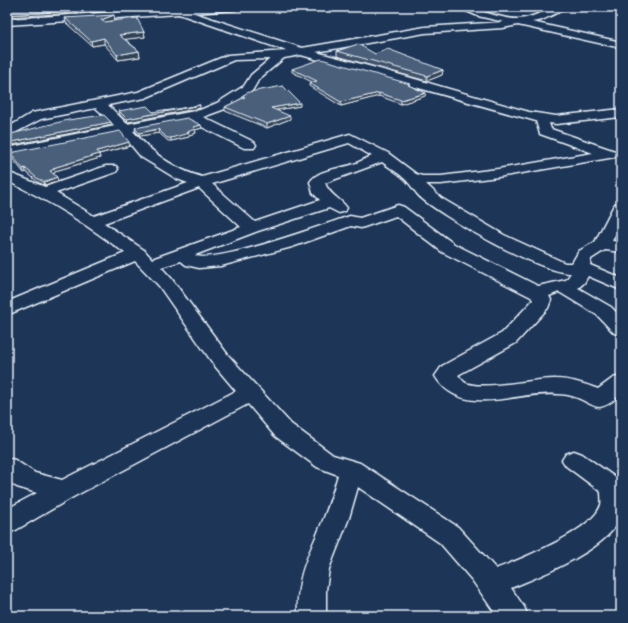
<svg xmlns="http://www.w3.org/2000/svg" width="628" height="623" viewBox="0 0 628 623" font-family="Sriracha,sans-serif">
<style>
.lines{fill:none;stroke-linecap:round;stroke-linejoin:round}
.street-casing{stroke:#e8f1f8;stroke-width:3}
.street{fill:#1d3557;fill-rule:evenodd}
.wall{fill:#3f5169;stroke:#e8f1f8}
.shaded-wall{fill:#334255;stroke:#e8f1f8}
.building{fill:#495e7a;stroke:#e8f1f8}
</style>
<rect width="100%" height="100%" fill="#1d3557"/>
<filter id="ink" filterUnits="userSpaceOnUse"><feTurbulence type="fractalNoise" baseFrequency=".025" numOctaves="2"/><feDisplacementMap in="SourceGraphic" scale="8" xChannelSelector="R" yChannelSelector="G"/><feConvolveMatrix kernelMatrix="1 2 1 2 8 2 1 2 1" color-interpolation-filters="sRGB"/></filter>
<g filter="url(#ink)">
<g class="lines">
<defs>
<path id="street" d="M164,7H240L235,10L194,13L302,48L425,27L504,22L478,16L457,7C478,7 500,20 519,19C535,18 548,7 564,7L563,10L542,20L532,22L621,42V48L518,25L503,28L425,33L316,52L387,71L529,112L556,116L621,109V117L556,124L549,123L551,129L615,151L617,154L615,157L498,177L441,184H426L441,198L504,235L565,263H572L579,251L595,242L613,207L615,204L621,202V223L612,241L621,242V252L605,250L591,259L590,265L621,278V290L588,276L584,283L578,288L611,307L621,317V335L614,333L597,315L559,292L549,296L551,300L548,308L516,343L458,375C460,377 462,380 464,382C480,392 535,378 556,379C570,379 585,384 598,389L613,378L621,376V394C615,399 608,406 600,407C592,407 583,399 575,397C570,395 563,394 557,394C517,390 462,420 435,376L442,366L502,333L533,300L531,297L442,252L396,216L361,228L351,226L292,247L221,266L199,268L186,265L181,261L161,267L171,278L228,355L291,424L333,455L360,463L458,527L496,569C521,559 593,531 601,505C602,501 601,496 601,492L566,466L562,460L566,454L574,451L582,454L619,480L621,481C621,491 624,505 621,515C612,548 540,576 511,588L524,607L528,616H497L472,580L440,543L358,487L349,518L329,569L326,590V616H298C296,577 307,559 321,525C328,509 333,492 338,475L317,467L275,436L248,404L73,497L16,530L7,533V509L37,493L17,487L7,481V458L15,460L35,473L62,480L236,391L214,365L159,286L135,261L7,315V302L125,253C87,225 51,201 7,181V172L45,187L106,166H116L118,169L116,172L56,193L94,216L188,183L177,179L141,157L121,133L7,156V148L115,126L96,108L41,119L7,137V128L32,113L138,92L228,55L287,51L179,14L7,25V19L166,9ZM301,55L536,121L540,134L593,153L498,169L441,176H422L416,174L388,153L350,134L202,177C172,168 153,154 133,131L188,120L244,148H254L256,145L254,142L203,117L225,109L252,91L259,79L284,58ZM270,59L251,75L244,86L217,103L200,110L127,124L108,105L145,98L234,60ZM349,143L372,156C366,158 360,162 354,164C341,169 318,169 310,182L313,193L320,200L255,222L212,184ZM382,162C390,168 399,173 406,180C411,185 415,192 420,197C444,218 541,273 571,273L566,280L538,286L454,244L404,207L398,205L360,218L350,216L344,218C323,225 210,266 195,255L258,231L329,208L339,213L345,211L347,208C340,198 329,195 325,183ZM199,188L241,227L152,259L144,250L104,223Z"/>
</defs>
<use href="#street" class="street-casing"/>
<use href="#street" class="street"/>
</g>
<g class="wall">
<path d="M489,7H515L500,11Z"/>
<path d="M65,18L115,20L109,22L144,32L145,37L125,39L139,51L140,57L118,60L104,44L92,46L66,23Z"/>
<path d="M337,51L375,54L443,70L442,75L427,81L337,56Z"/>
<path d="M292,69L410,86L425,96L401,104L379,96L341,106L309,86V83L312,82L292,72Z"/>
<path d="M243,95L300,106L277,110L290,119L267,128L225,111V107L243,98Z"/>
<path d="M200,108L128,122L120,115L119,111L153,112Z"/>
<path d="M135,128H202L195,130L196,133L189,135V137L171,141H168L159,133L140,136L136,132Z"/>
<path d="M130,146L99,154L100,158L55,171V173L53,174L58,181L45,185L39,183L26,172L24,173L11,157L10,153Z"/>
</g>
<g class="shaded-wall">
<path d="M129,7H147L142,9L7,17V15Z"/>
<path d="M505,7H515L500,11V8Z"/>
<path d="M114,15L115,20L101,25V20Z"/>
<path d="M144,32L145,37L120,40L119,35Z"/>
<path d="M104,38V44L92,46L91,41Z"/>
<path d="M139,51L140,57L118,60L117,55Z"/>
<path d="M443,70L442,75L427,81V76Z"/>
<path d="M379,93V96L341,106V102Z"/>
<path d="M426,93L425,96L401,104V100Z"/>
<path d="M300,103V106L271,111V108Z"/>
<path d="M200,105V108L128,122L127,119Z"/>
<path d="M290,116V119L267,128V124Z"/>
<path d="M111,122L112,125L7,146V143Z"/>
<path d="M201,125L202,128L195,130L196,133L189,135V137L171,141V138L187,132L193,127Z"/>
<path d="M158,129L159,133L140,136L139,133Z"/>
<path d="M129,142L130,146L98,154L97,151Z"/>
<path d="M99,154L100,158L55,171V173L51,175L50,171L53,168Z"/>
<path d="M25,168L26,172L24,173L23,169Z"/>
<path d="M57,177L58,181L45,185L44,182Z"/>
</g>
<g class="building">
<path d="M7,7H129L7,15Z"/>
<path d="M497,7H505L500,8Z"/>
<path d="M114,15L101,20L104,22L137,18L144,32L119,35L139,51L117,55L104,38L91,41L65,18Z"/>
<path d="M358,44L375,54L388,49L443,70L427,76L337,51Z"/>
<path d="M321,59L410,84L408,85L426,93L401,100L379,93L341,102L309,83L317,81L292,69Z"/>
<path d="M283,86L300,103L271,108L290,116L267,124L225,107L245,97L243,95L249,92Z"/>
<path d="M200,105L127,119L119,111L147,106L153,112L163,110L165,111Z"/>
<path d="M104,115L111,122L7,143V135L68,120Z"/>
<path d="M187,118L201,125L193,127L195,129L187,132L189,133L171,138H167L158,129L139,133L135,128Z"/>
<path d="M120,131L129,142L97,151L99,154L53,168L55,169L50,171L57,177L44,182L38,179L25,168L23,169L10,153Z"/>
</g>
</g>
<rect width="628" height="623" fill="none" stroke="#1d3557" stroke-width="24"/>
<rect x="12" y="12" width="604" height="599" fill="none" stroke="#e8f1f8" stroke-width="1.5" filter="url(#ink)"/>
</svg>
